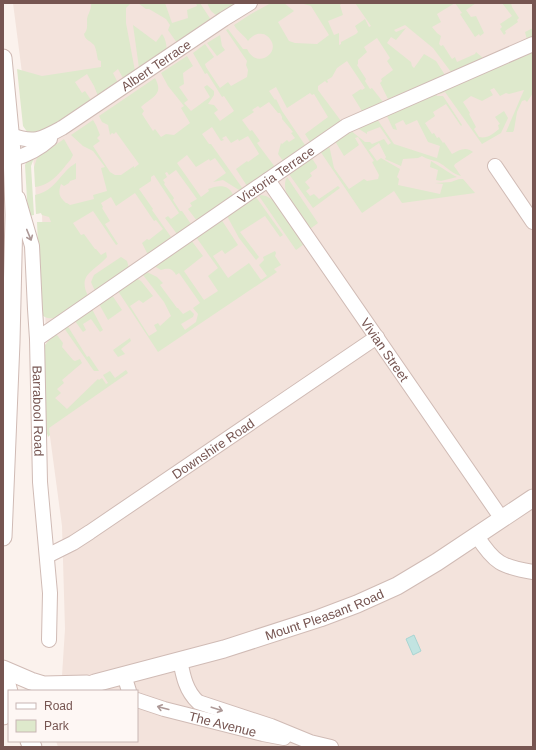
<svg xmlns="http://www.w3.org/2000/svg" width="536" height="750" viewBox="0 0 536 750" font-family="Helvetica,sans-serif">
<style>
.residential{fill:#f3e3dc}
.green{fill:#dee9cc}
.water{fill:#c2e4e1;stroke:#a9d5d2}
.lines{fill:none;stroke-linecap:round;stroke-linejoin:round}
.minor-casing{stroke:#d0bbb5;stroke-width:16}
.tertiary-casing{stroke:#d0bbb5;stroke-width:19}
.secondary-casing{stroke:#d3bab3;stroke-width:21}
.minor{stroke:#fff;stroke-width:14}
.tertiary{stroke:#fff;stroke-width:17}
.secondary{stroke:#fff;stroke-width:19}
.oneway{stroke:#ad9997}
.labels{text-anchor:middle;stroke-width:4;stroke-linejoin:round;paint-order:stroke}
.street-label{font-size:13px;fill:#765551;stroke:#fef7f4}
</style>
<rect width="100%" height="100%" fill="#fbf2ed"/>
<path class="residential" d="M13,3H533V747H58L56,741H137V691H61L65,629L62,526L49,429L42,215L41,213L36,214L35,174Z"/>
<g class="green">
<path d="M91,3H131L126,8V23L135,71L125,78H123L118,69L113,73L118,83L98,96L94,86L87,74L75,82L82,93L85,91L91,100L42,133H28L23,126L17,69L42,76L101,67V61L98,60C97,56 96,46 93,44C89,40 85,40 84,34C88,30 87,25 87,19C88,13 92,9 91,3Z"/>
<path d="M138,3H165L172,23L188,18L187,10L197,6L196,3H200L211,20L177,43L168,30L170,25L166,19L149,9H146Z"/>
<path d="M207,3H236L217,16L211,11Z"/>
<path d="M271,3H284L294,11L278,22L289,41L295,43L317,44L329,35L311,6L300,3H342L340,5L343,15L328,21L334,35L339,33V45L341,44V42L356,34L358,32L355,26L365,19L369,27L371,26L355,3H455L437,14L441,22L432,27L437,33L441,36L439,44L441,46L443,45L452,59L455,57L457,62L475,54L476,52L483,58L451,72L433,48L405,25L394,30L396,32L406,28L396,40L391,37L387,43L411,62L412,66L414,68L424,54L436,61L445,75L388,99L380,83L382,81L381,79L393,70L387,61L390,58L377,38L364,47L367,52L358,60V64L357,65L366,79L365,81L370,89L372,88L383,102L362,111L352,95L361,89L362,90L365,88L347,61L337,68L332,77L327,80L328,82L327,83L325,81L318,86V90L341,121L310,142L305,134L328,117L314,94L312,95L310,93L287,108L276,87L269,91L275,100L276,99L282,111L305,145L283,161L278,154L281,143L282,144L287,140L289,142L295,138L291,133L293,132L282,119V117L280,113H278L269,102L260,108L258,106L252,110L254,112L242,120L250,131L252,130L260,141L257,143L275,167L247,186L236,169L247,161L248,162L259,154L258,152L248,136L239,141L238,139L231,143L226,136L222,138L224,140L221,141L212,127L202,134L209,144H211L243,189L239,190L223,180L213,182L226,173L215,158L210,161L209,159L196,167L187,155L177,163L201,197L209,191L208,189C218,185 229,184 233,195L197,221L188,209L192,206L190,203L197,199L176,170L169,175L167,172L165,173L167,177L163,180L165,183L164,184L174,198L173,200L180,211H182L191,224L177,234L165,218L168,216L171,219L179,213L154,175L151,177V181L139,189L153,209L152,210L171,237L149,254L147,253L142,243L147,239L149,240L163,229L156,220L154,221L135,193L116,206L111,197L101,203L103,207L102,208L110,221L105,224L118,244L116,245L93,211L73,223L81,235L84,234L95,249H96L101,255L106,252L107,257C95,271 77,274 88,296L54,318C48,319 45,318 41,314L37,222H51L49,217L42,215L41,213L36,214L35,195C56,191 61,171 76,163V179L70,181L69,183L64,186L61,184C58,193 59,197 66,203H67L70,205L94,199L93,195L107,191L101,168L105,167L93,151L83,146L71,135L93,120L96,125L100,135L97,138L100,141L93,146L110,172L115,175H121L134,166V168L139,164L116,132L114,134L112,133L110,135L108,125L102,122L99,116L155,78C164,95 153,96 141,107L144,111L142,114L153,131L155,129L161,137L166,134L174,135L190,123L181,108L184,106L168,86L161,73L187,56L193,66L183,73L184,84L179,87L188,100L184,103L191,111L210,97L204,87L207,85L214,91V95L208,104L214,105L218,110L214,113L220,121L234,111L224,96L222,97L207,73L205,74L193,53L205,44L214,57L205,64L206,67L220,88L228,82L231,86L247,77L248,70L246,65L247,61L226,30L228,29L243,49H247C257,70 281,53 270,39C268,36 265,34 262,34C256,33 252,36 248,41C244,35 237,31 234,25L251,14Z"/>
<path d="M455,3H476L466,10L471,17L476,16L484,33L480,36L479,34L475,37L460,14L462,13Z"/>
<path d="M502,3H511L512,7L519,18L517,20L518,22L505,31L506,33L504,35L500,29L502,27L500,24L512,16Z"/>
<path d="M133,25L156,42L162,34C166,39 166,44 167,50L139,68Z"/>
<path d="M533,28V37L527,40L525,32Z"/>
<path d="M220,35L222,46L225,50L217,56L207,43Z"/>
<path d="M533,51V93L527,102L525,100L522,101L517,112L514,130L513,132H506L524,90L509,94L506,93L500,96L494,88L490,90L493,95L482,101L471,96L463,102L470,113L469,114L476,127L474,129L479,137C487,139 493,134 499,129L498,125L500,124L495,117L504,111L508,118L501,133L482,144L445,92L440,94L439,91Z"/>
<path d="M435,93L437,96H443L462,125L461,126L446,104L433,112L435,116L425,123L432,134L434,133L437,138L439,137L443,143L444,142L452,154C459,150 466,146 473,152L455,164L454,166L461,176C452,174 446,166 438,162C433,160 426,159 422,156L418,158L403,159L401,166L385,159L386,157L379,143L369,150L377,161L381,158L400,169L397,177L399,179L398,185L440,194L443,184L435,183L451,182L459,179H463L475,193L402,203L394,191L362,213L320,151L329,145L334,168L349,189L364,179L367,181L378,179L379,175L372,162L374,161L358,137L355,138L359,145L344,156L335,141L350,130L365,142H370L372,144L384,139L388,145L391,143L380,127L367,132V134L359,129V127L377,119L394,144L437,158L440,146L428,142L417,120L406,125L403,120L395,124L397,130L393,129L386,114Z"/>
<path d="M64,139L73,155L71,159C61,171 52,185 35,187L34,167L37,158Z"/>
<path d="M311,157L317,166V168L310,173L312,176L305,182L310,188L306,191L310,196L314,194L319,199L338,186L340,188L313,208L289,174Z"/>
<path d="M34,158L31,166L34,215L28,216L25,165L27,161Z"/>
<path d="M431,161L453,175L457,177L441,181L436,180L438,170L430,167Z"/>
<path d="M287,177L318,223L310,229C301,217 278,192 287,177Z"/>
<path d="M261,195L266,196L275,201L304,244L296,250L259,196Z"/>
<path d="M256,197L283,235L280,237L265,216L240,232L259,257L256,260L239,238L227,216L251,198Z"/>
<path d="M221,219L238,245L225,254L222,250L213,256L228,278L249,263L261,280L267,276L259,265L264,260L263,257L275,251L276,253L275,256L281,265L274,269L277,272L158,352L118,291L136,278L141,281L153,296L143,303L139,300L130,306L149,336L157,331L154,325L158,323L160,326L171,316L164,302L143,275L147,272L157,277L163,283L160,285L177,308H178L183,314L190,310L194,314L193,317L181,324L185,330L196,322L198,314L193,308L200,303L179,273L176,275C172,268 168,268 161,270L154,266L191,240L203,256L184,271L204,300L218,291L208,276L218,268L196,237Z"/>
<path d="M121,257L127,261L129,268L95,291L91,282L94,275Z"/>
<path d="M112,295L122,310L108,320L99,304Z"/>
<path d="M92,309L103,330L100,332L91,319L83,324L86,330L83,332L75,321Z"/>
<path d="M67,325L87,357L89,356L99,371H94L64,328Z"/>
<path d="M55,334L57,335L63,343L62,347L73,360L75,361L80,359L82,363L62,380L64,383L57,389L61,393L55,398L67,409L98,379L99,380L102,378L106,384L108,383L103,375L110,371L115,378L126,370L128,373L49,428L50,435L48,437L46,430L44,428V346Z"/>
<path d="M130,338L131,341L121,349L125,354L118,357L113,350Z"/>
</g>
<path class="water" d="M414,635L421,651L413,655L406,639Z"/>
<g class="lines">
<defs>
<g id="minor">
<path id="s1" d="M11,135C34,144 42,139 62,128L224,19L250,3"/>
<path d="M13,159C27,155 39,149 50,139"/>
<path d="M495,166L533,222"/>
<path id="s2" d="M268,180L502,519"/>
<path id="s3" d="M18,198L32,246L35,309L37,339L40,482L50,593L49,640"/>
<path id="s4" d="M37,339L346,126L533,44"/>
<path d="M477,536C494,563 502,567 533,572"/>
<path id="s5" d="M47,556L73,543L90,532L377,337"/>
<path d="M180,660C183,676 186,691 198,702L271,726L310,742L331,747"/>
<path d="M124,675L129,691"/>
<path id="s6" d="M137,700L164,709L263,734L284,738"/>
</g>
<g id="tertiary">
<path d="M3,58L12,152L14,215L11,342L3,537"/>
<path d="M3,669L31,681L44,685L87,684"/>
<path id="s7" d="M75,691L95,683L224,649L320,618L357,604L397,586L437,562L533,498"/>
<path d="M29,741L33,747"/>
</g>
<path id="secondary" d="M3,673L9,696V709L3,715"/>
</defs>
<use href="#minor" class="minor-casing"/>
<use href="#tertiary" class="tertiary-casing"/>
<use href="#secondary" class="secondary-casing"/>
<use href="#minor" class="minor"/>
<use href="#tertiary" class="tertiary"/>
<use href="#secondary" class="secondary"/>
</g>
<defs><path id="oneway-shaft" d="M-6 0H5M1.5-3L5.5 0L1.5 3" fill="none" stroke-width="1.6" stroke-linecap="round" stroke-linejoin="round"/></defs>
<g class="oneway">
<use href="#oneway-shaft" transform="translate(29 235) rotate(68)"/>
<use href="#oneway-shaft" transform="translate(163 708) rotate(-165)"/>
<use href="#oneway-shaft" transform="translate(217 709) rotate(18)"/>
</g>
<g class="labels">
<g class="street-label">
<text dy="5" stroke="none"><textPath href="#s1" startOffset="167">Albert Terrace</textPath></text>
<text dy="5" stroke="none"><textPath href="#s4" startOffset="290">Victoria Terrace</textPath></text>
<text dy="5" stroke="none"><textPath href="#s2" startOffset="206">Vivian Street</textPath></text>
<text dy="5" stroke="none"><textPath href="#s3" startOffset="215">Barrabool Road</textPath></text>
<text dy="5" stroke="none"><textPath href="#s5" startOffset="198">Downshire Road</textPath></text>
<text dy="5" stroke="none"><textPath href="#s7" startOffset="261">Mount Pleasant Road</textPath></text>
<text dy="5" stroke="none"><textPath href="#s6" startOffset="89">The Avenue</textPath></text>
</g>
</g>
<rect width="536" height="750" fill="none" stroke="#765551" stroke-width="8"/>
<rect x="8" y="690" width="130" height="52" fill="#fef7f4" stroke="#c8b6b3"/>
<rect x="16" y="703" width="20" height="6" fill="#ffffff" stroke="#c8b6b3"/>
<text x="44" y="710" font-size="12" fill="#765551">Road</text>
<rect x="16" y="720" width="20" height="12" fill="#dee9cc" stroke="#c8b6b3"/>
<text x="44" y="730" font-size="12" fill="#765551">Park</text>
</svg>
